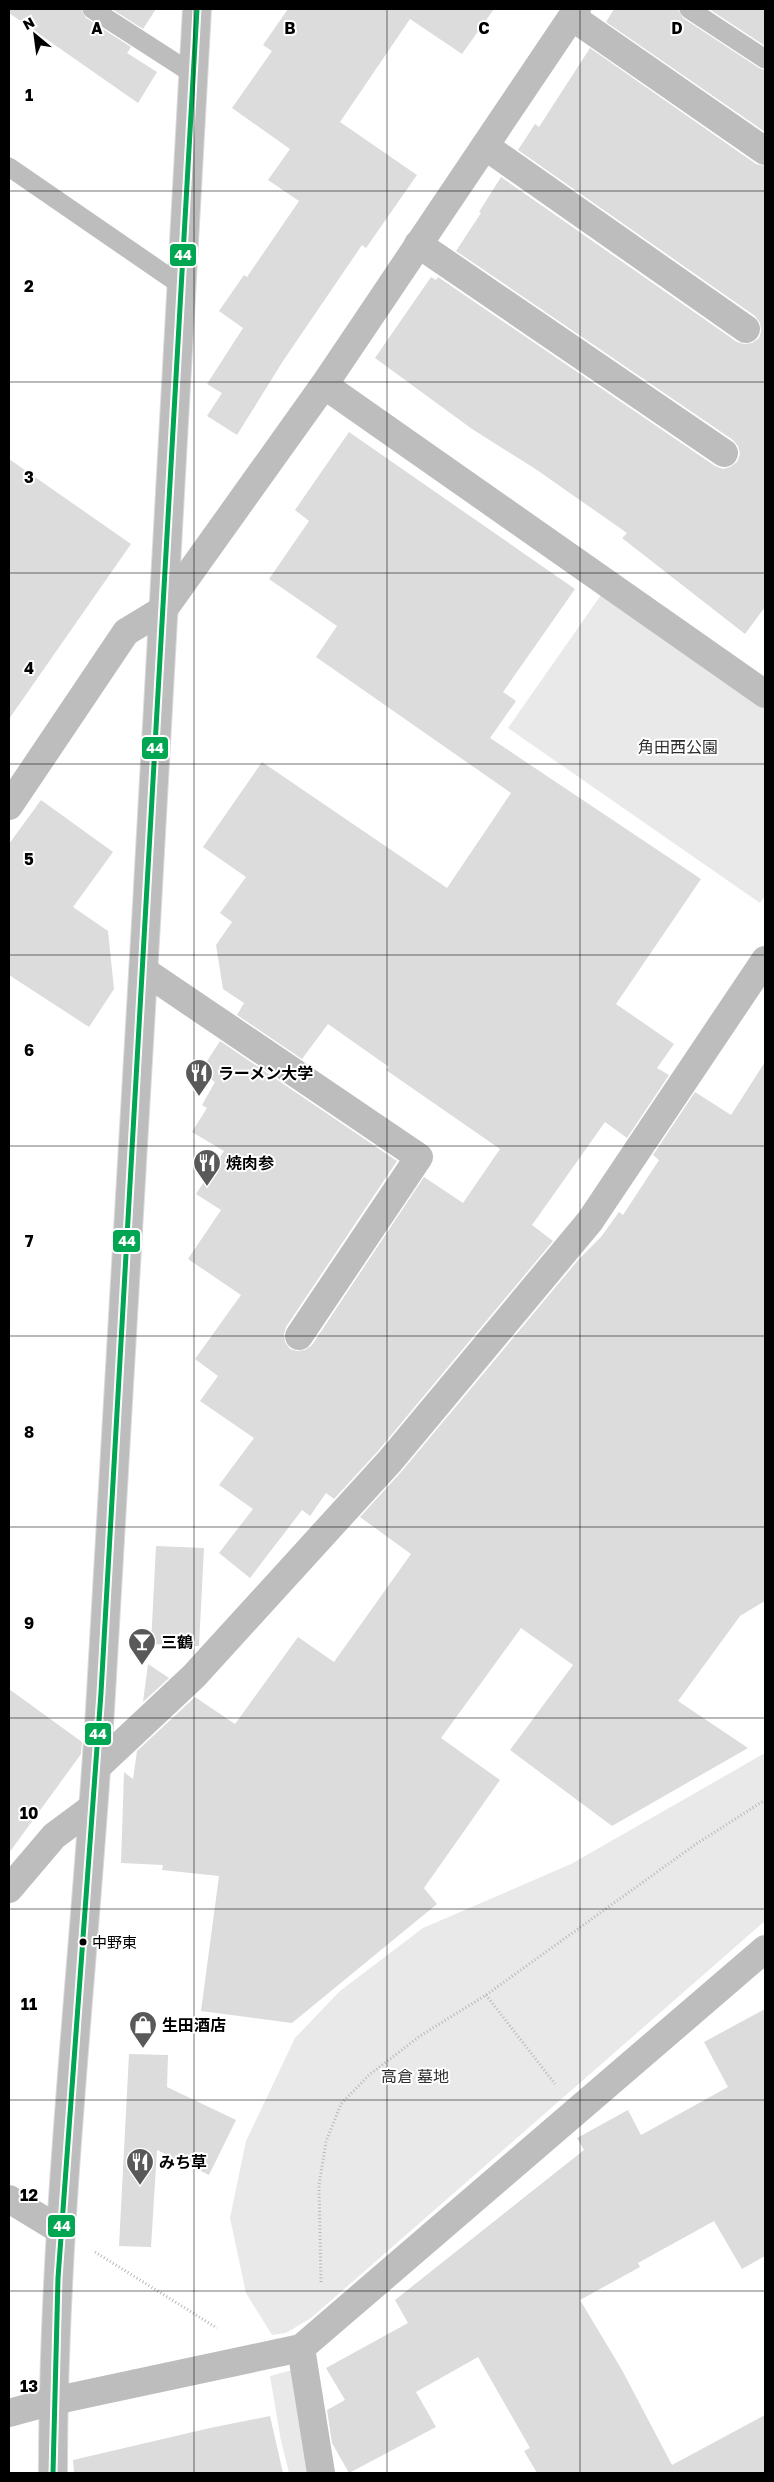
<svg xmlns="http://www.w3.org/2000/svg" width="774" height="2482" viewBox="0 0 774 2482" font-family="'Golos Text','Noto Sans JP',sans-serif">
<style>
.green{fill:#e9e9e9}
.building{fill:#dcdcdc}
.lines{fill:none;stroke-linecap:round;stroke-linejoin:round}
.primary-casing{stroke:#dbdbdb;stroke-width:30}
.path{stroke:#b8b8b8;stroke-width:3;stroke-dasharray:1 2.5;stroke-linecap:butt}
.lane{stroke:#bdbdbd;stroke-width:19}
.street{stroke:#bdbdbd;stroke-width:28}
.primary{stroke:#bdbdbd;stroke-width:28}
.bus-1-casing{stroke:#fff;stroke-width:9}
.bus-1{stroke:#00a651;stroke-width:5}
.grid{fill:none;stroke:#000;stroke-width:1;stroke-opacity:0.55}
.bus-dot{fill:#000;stroke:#fff;stroke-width:2}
.labels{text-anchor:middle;stroke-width:4;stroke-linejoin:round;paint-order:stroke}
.bus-label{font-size:15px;fill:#000;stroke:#fff;text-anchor:start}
.park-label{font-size:16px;fill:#2e2e2e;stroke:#fff}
.poi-label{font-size:16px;font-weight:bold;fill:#000;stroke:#fff;text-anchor:start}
.grid-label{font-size:16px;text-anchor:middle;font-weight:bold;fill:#000;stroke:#fff;stroke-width:4;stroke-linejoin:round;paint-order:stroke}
.line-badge{stroke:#fff;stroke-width:2}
.badge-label{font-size:14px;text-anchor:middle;font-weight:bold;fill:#fff}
</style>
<rect width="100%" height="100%" fill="#fff"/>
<g class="green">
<path d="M601,595L765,708V896L760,903L508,728Z"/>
<path d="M765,1753V1921L311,2318L286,2333L272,2335L246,2293L230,2218L246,2141L295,2038L340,1991L423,1928L571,1864Z"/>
<path d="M296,2369L315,2473H289L281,2441L270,2376Z"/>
</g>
<g class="building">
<path d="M9,9H81L86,18L131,47L127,53L157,72L138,103L9,13Z"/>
<path d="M112,9H156L143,29Z"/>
<path d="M288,9H494L462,54L410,19L340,122L417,175L366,248L362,245L283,361L237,435L207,416L222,393L207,384L243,328L219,311L244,275L247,277L299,201L268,180L290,149L232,108L272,51L263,45Z"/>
<path d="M614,9H678L683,18L759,68L765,70V132L606,22Z"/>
<path d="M709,9H765V46Z"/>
<path d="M590,48L756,164L765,166V607L745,634L622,538L627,533L534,468L472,429L375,358L431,277L436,280L438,277L715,466L723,469L730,467L737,462L740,454L738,446L733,440L456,251L481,213L479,212L501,177L737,342L744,344L752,343L759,338L761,331L760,323L755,316L518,150L535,124L539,127Z"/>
<path d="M349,432L575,589L503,692L516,701L490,738L701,879L616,1004L674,1044L657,1068L669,1075L627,1138L605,1122L532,1225L553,1241L378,1451L334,1499L326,1493L310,1516L302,1510L250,1578L219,1553L253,1509L219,1485L254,1438L200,1401L218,1376L195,1359L241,1295L188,1259L221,1210L196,1194L224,1151L192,1132L207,1108L202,1105L215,1082L200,1072L220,1041L397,1161L286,1327L284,1334L285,1342L290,1349L297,1351L305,1350L312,1345L424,1177L463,1203L500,1149L386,1070L389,1067L328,1024L302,1059L237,1015L244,1003L223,989L216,945L232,922L220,913L246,877L203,847L262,762L447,888L511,793L316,657L337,626L269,579L309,521L295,510Z"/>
<path d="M9,459L131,544L9,719Z"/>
<path d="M41,800L113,852L73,907L108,931L114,989L89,1027L9,975V844Z"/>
<path d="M765,1062V1601L740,1616L678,1701L748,1748L612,1826L510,1750L573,1665L521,1628L441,1738L500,1780L424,1888L437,1904L292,2023L201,2011L219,1876L162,1870L163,1865L121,1863L124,1772L133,1779L137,1751L195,1697L235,1724L298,1637L334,1662L411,1554L360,1517L402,1471L579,1259L601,1237L619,1212L623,1215L659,1160L653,1155L695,1092L731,1115Z"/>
<path d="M156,1546L204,1548L199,1646L151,1644Z"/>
<path d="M148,1664L169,1678L143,1702Z"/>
<path d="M9,1689L82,1742L81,1754L9,1853Z"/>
<path d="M765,2009V2256L742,2269L714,2221L638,2263L640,2267L580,2300L622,2370L672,2465L765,2415V2473H537L524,2451L530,2448L478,2357L416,2392L436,2427L349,2473L332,2443L327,2410L345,2400L326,2368L408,2323L395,2300L584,2150L577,2138L628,2110L641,2135L728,2087L704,2042Z"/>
<path d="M129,2054L168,2055L167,2087L236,2120L209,2175L157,2150L151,2247L119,2246Z"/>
<path d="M270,2416L283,2473H74L73,2460L210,2428Z"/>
</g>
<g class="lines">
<defs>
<path id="primary" d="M53,2473C53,2212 86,1953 101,1693C134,1132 167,570 197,9"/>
</defs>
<use href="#primary" class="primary-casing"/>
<g class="path">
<path d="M486,1995L555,2084"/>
<path d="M95,2252L217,2328"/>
<path d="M321,2282L319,2185L326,2142L341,2104L369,2075L420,2036L486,1995L696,1844L765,1800"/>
</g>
<g class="lane">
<path d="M92,9L193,74"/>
<path d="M689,9L765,59"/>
<path d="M9,167L182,286"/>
</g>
<g class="street">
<path d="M572,17L765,151"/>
<path d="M485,146L746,329"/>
<path d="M418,244L724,453"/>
<path d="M324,385L765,694"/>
<path d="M9,806L126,632L164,609L324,385L577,9"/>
<path d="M143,970L419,1157L299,1336"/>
<path d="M97,1767L194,1676L390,1461L590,1221L765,960"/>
<path d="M9,1889L54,1836L93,1807"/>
<path d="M9,2199L60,2230"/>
<path d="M301,2348L321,2473"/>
<path d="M9,2413L53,2401L301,2348L765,1949"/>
</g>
<use href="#primary" class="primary"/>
<defs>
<path id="bus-1" d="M53,2473L58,2278L101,1693L197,9"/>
</defs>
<use href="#bus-1" class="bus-1-casing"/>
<use href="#bus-1" class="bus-1"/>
</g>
<path class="grid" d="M194,9V2473M387,9V2473M580,9V2473M9,191H765M9,382H765M9,573H765M9,764H765M9,955H765M9,1146H765M9,1336H765M9,1527H765M9,1718H765M9,1909H765M9,2100H765M9,2291H765"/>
<defs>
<symbol id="restaurant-pin" viewBox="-11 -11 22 30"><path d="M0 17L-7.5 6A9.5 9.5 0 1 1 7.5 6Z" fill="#595959" stroke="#fff"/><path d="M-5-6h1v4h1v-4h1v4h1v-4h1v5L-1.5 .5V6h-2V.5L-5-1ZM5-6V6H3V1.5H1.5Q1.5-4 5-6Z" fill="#fff"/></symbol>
<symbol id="bar-pin" viewBox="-11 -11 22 30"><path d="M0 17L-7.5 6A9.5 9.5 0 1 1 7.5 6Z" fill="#595959" stroke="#fff"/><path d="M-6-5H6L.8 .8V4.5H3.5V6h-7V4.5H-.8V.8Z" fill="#fff"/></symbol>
<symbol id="shop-pin" viewBox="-11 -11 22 30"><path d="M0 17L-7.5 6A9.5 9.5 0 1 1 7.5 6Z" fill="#595959" stroke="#fff"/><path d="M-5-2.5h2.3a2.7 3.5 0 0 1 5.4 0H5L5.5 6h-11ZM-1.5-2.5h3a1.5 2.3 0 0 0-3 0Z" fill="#fff"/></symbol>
</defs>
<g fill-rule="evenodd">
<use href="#restaurant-pin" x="183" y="1057" width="32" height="43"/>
<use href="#restaurant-pin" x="191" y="1147" width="32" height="43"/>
<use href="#bar-pin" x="126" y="1626" width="32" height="43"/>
<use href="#shop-pin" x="127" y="2009" width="32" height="43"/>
<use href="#restaurant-pin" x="124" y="2146" width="32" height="43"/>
</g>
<circle class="bus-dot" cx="83" cy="1942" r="4.5"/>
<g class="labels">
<g class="bus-label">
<text x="92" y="1948">中野東</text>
</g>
<g class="park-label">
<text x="678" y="753">角田西公園</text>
<text x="415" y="2082">高倉 墓地</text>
</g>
<g class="poi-label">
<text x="218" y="1079">ラーメン大学</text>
<text x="226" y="1169">焼肉参</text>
<text x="161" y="1648">三鶴</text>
<text x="162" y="2031">生田酒店</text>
<text x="159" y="2168">みち草</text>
</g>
</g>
<g class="grid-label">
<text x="97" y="34">A</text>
<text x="290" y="34">B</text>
<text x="484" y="34">C</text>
<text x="677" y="34">D</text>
<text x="29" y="101">1</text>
<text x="29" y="292">2</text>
<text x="29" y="483">3</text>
<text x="29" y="674">4</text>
<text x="29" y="865">5</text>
<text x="29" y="1056">6</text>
<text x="29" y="1247">7</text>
<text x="29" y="1438">8</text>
<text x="29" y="1629">9</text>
<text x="29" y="1819">10</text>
<text x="29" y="2010">11</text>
<text x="29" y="2201">12</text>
<text x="29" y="2392">13</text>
</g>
<g class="line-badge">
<rect x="169" y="243" width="28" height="24" rx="5" fill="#00a651"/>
<rect x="141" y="736" width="28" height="24" rx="5" fill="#00a651"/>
<rect x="112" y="1229" width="29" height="24" rx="5" fill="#00a651"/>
<rect x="84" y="1722" width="28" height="24" rx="5" fill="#00a651"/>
<rect x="47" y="2214" width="29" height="24" rx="5" fill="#00a651"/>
</g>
<g class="badge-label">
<text x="183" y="260">44</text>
<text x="155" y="753">44</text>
<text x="127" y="1246">44</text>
<text x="98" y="1739">44</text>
<text x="62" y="2231">44</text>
</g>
<rect width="774" height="2482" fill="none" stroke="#000000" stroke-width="20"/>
<g transform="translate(35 35) rotate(331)" stroke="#ffffff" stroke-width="4" paint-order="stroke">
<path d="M0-4L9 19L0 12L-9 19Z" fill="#000000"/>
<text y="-8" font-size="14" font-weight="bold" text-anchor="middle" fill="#000000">N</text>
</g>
</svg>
